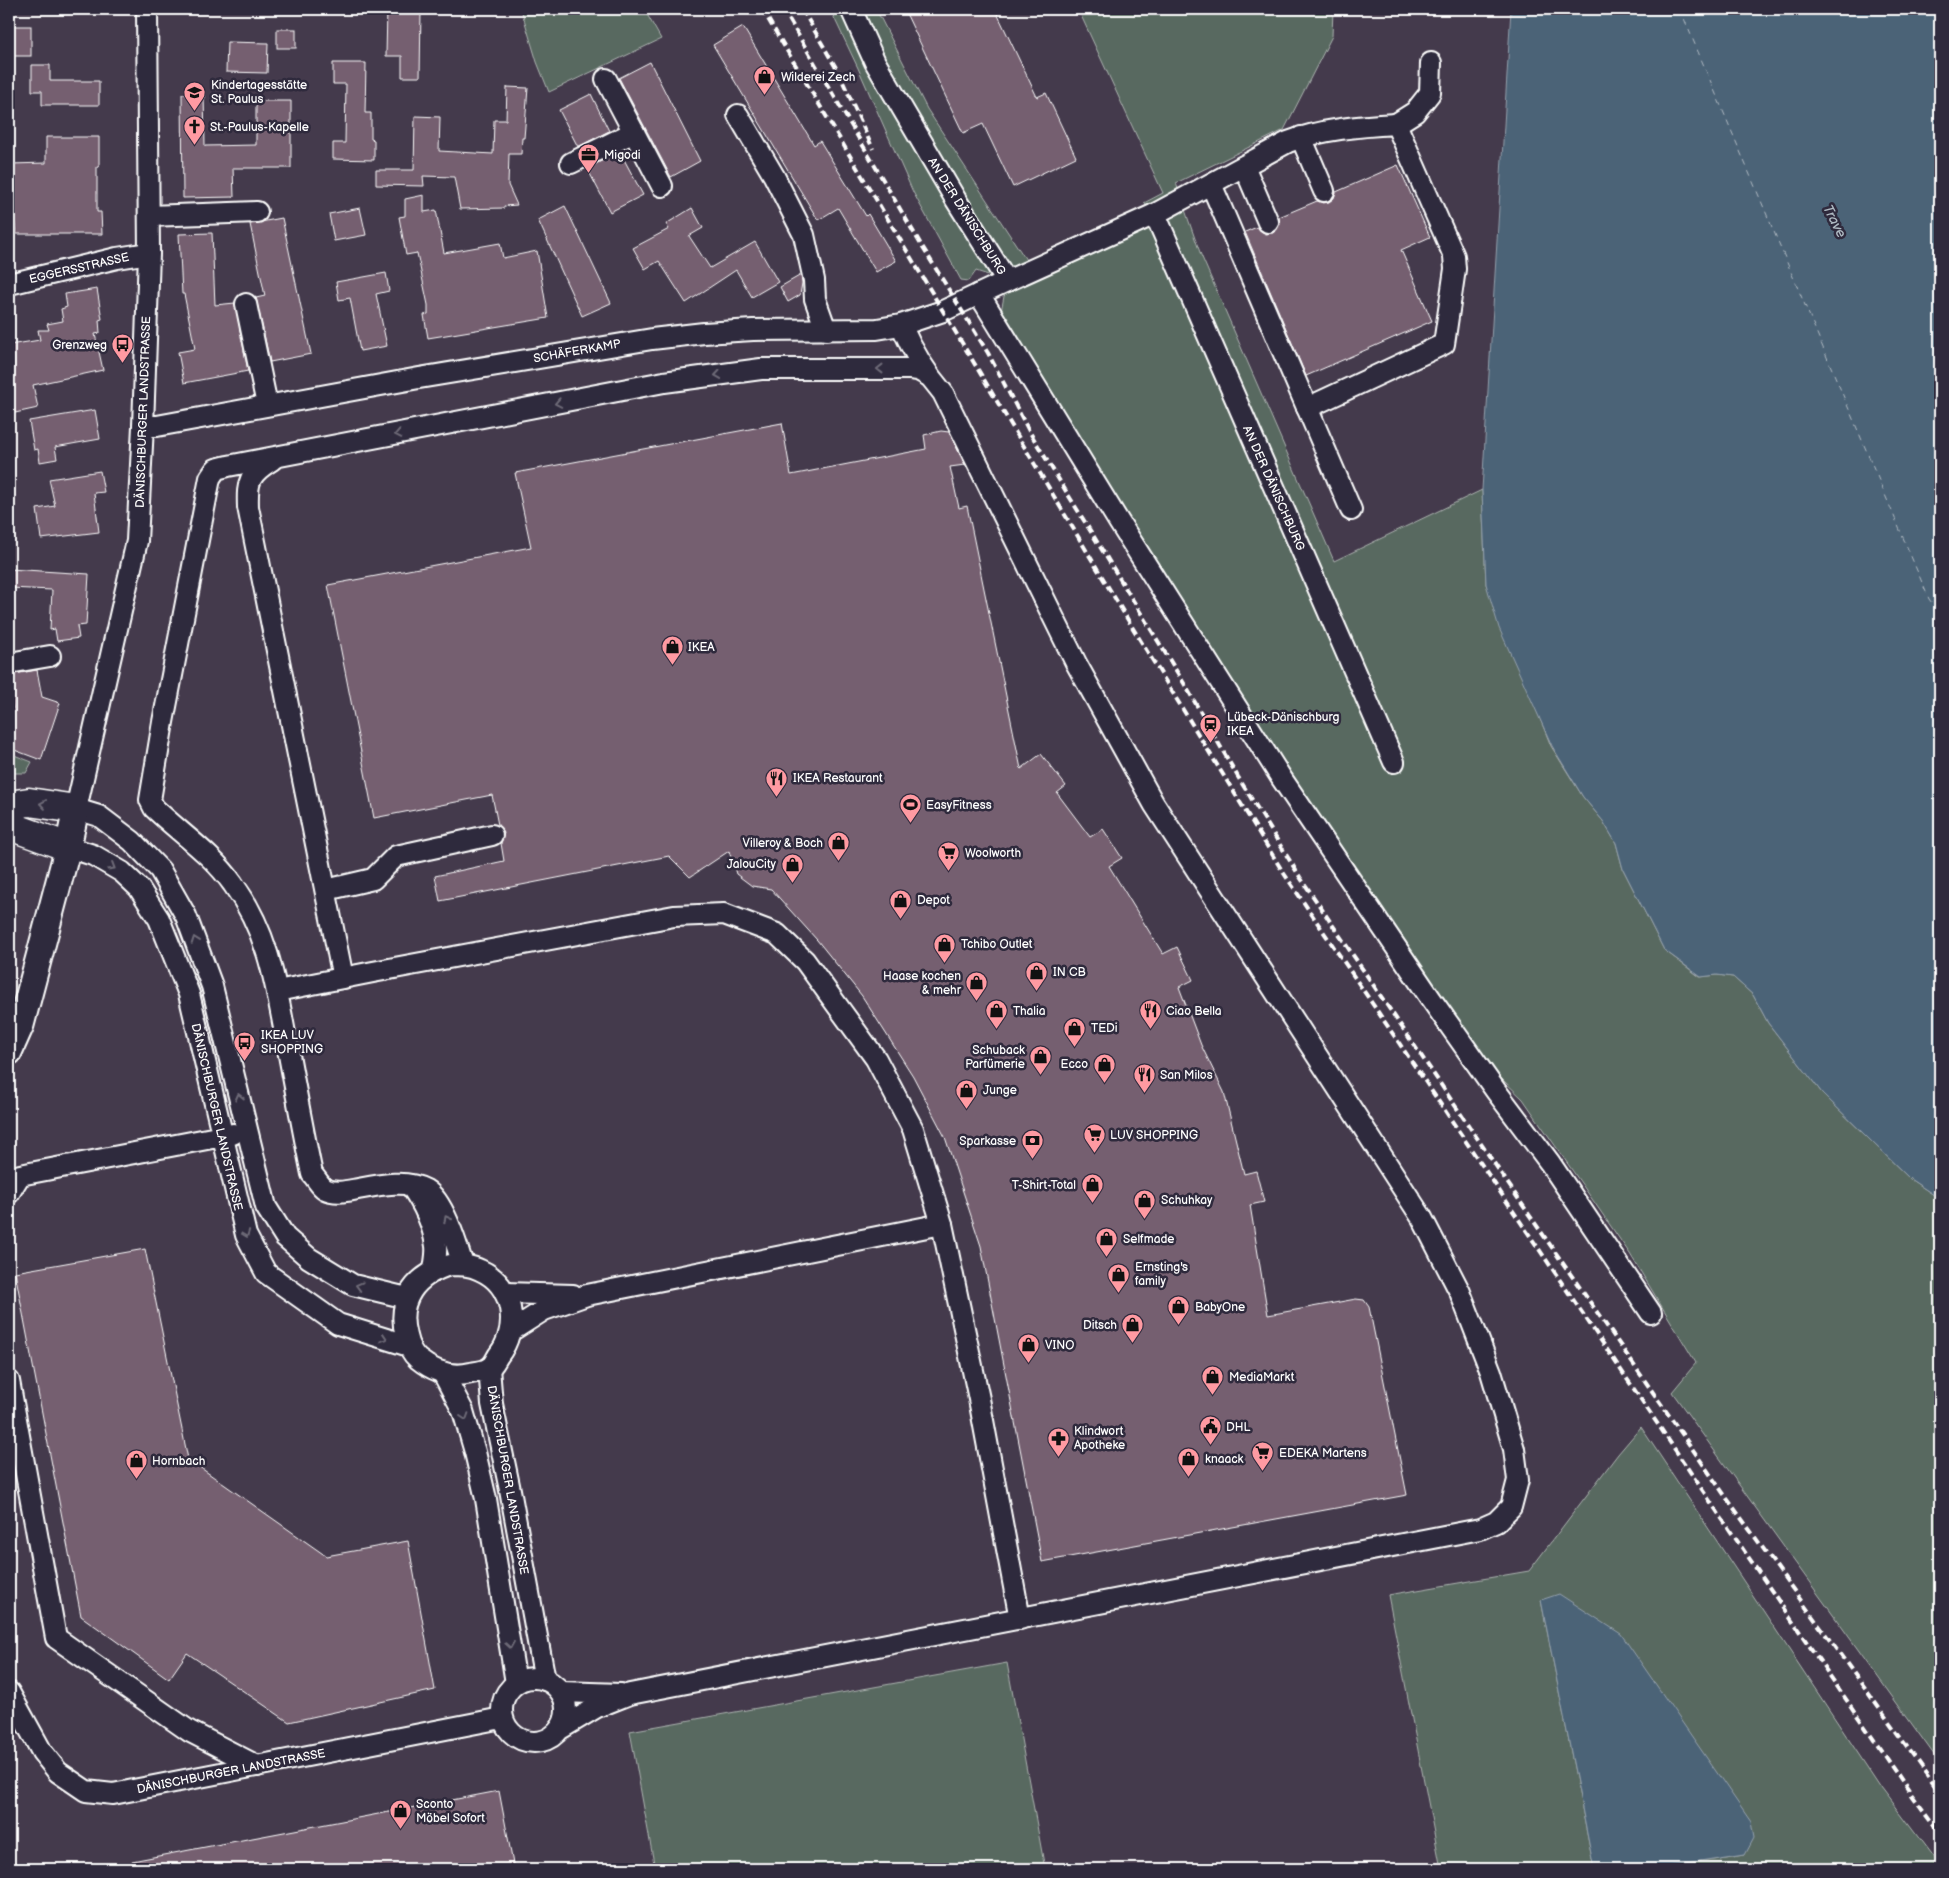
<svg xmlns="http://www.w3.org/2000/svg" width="1949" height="1878" viewBox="0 0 1949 1878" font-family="'Balsamiq Sans',sans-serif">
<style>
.green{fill:#596961;stroke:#acb4b0}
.water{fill:#4c6377;stroke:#94a1ad}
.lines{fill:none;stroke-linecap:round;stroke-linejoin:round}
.ferry{stroke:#aeb9c2;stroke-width:1;stroke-dasharray:6 5;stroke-linecap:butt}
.building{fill:#755e70;stroke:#fff}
.minor-casing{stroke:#fff;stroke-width:24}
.major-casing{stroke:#fff;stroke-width:29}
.highway-casing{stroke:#fff;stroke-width:31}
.minor{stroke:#2f2a3d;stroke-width:20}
.major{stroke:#2f2a3d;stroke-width:25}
.highway{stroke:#2f2a3d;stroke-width:28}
.rail{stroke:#fff;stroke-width:4;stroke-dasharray:8 4;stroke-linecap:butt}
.oneway{stroke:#6d6a77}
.labels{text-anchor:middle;stroke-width:5;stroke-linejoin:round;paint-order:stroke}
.poi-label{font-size:12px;fill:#fff;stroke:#2f2a3d;text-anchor:start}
.street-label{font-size:12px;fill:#fff;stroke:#2f2a3d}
.water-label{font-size:14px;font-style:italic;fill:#aeb9c2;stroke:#2f2a3d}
</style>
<rect width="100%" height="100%" fill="#443a4c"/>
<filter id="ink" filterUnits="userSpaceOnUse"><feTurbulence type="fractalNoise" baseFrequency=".02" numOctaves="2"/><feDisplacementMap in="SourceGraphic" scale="10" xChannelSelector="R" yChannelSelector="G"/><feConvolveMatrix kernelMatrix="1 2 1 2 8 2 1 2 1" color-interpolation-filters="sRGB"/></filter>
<g filter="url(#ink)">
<g class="green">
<path d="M521,9H644L661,39L549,92L537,62Z"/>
<path d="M830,9H876L927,109L1032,269L1155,213L1144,203L1163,193L1078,9H1333L1332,36L1284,130L1176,183C1184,207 1192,231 1201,255L1334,561L1482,490L1486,584L1551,746L1583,797L1603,821L1616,843L1623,869L1664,950L1700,977L1717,975L1733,977L1753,995L1768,1023L1822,1093L1910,1179L1940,1199V1763L1672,1392L1696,1363L1630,1254L1523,1099L1485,1063L1325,834L1000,317L1007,281L976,271L969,281L961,280L913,192L858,68Z"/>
<path d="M9,753L32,762L26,773H9Z"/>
<path d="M1641,1427L1881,1788L1940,1866V1869H1655L1745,1855L1541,1600L1594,1869H1441L1388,1595L1529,1571L1618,1454Z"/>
<path d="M1007,1663L1045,1869H655L630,1731Z"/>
</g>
<g class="water">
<path d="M1511,9H1940V1199L1910,1179L1822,1093L1768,1023L1753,995L1733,977L1717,975L1701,977L1664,950L1623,869L1616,843L1603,821L1583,797L1552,746L1499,628L1486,584L1482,490Z"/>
<path d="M1559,1594L1621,1634L1751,1822L1754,1838L1745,1855L1655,1869H1594L1541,1600Z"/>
</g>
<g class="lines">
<path class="ferry" d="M1680,9L1929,599L1940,614"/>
</g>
<g class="building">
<path d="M387,9H421L420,77H402V56H386Z"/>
<path d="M904,9H995L1037,97L1046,93L1076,157L1013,187L983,124L963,133Z"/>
<rect x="12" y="26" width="19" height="30"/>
<path d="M743,27L814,145L820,141L866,216L868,214L896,261L876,272L838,208L818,220L713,45Z"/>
<rect x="277" y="29" width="19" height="19"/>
<path d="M227,42L268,43L267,73L226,72Z"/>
<path d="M650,62L700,161L671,177L619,78Z"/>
<path d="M333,63H366L365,113H371V139L374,140V160L333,159V143H345L346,84H333Z"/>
<path d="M32,65H50V81H99V105H42V91H32Z"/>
<path d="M507,87L528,88L524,138H522L521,154H509L508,185L517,205L504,206V208L460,209L454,177L423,176L424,186L376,185V170H414L415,116L440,117L439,151L493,154L494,120H506Z"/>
<path d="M182,94H204L205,146L256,145V101H291V168H233L234,197L183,198Z"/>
<path d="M591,94L609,131L578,147L559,110Z"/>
<path d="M46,137H99V167H97V212H101L102,234H16L11,192V164L46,163Z"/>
<path d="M620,152L643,195L610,212L587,168Z"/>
<path d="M1398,165L1430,237L1401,250L1432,321L1306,376L1245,232L1257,227L1261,231L1266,234L1273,233L1280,224L1279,217L1317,201L1323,203L1329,202L1334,198L1336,192Z"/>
<path d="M424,195V212L436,210L444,253L500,243L503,258L537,251L548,318L428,338L424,315L428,314V305L417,253L406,255L399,217L405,216V199Z"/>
<path d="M565,206L611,303L582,316L538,220Z"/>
<path d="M360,208L366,235L334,241L329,214Z"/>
<path d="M692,208L703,228L689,236L710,268L755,242L778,282L752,297L736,270L686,303L659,261L645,269L633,248L669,229L666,224Z"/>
<path d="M282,218L311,354L270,362L256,298L265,296L250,224Z"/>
<path d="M212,233L215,305L235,303L248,371L184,383L178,352L195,349L184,294H182L179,234Z"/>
<path d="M386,273L389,291L376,294L387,346L360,351L350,298L339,300L336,282Z"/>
<path d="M801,275L802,283L800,295L788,302L780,287Z"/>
<path d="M97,289L102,319L99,320L100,333L95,334L103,370L33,385L38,408L15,413L9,379V345L40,340L38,330H49L47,324L63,321L61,309L67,307L65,294Z"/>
<path d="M95,410L100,439L55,447L57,459L40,462L38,449L34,450L29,421Z"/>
<path d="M782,423L791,475L926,449L924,435L941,431L949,432L965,465L950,467L959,508L967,506L1021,769L1041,754L1066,786L1057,793L1090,837L1103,829L1122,858L1109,866L1163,954L1177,947L1193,980L1179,987L1201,1045L1224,1092L1244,1174L1256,1171L1264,1202L1250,1205L1268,1315L1356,1299L1364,1300L1369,1307L1407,1495L1042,1562L981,1246L945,1137L913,1076L862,996L817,940L771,889L752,886L736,874L729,851L690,877L669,856L440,901L435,876L504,861L501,843L504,833L498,825L492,795L374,818L328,585L531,547L515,473Z"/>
<path d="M100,471L104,492L94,493L99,532L41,539L37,509L55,506L49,479Z"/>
<path d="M9,569L89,574L86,625L77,626L79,638L57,641L55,629L50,630L52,590L9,588Z"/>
<path d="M37,670L42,697L60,703L41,760L9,748V720L13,708L9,675Z"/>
<path d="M145,1249L188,1459L326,1556L408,1541L435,1690L289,1722L187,1653L169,1679L81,1616L15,1272Z"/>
<path d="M499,1791L514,1869H132V1861Z"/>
</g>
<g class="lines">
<defs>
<g id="minor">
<path d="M147,9L149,253L143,426L137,541L76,809L99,816L132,841L160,870L186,916L212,986L266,1207L285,1237L309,1258L353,1285L407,1298"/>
<path d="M851,9L875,62L956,200L1007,281L1155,214L1288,142C1322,129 1360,126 1396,124L1454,256L1455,269L1444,344L1307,408"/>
<path d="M606,79L662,186"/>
<path d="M738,115L774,176L804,235L814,280L815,299L826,330"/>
<path d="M1396,124L1415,112L1430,93L1431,63"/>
<path d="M1301,137L1324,191"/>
<path d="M571,163L634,132"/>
<path d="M1244,166L1268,222"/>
<path d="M1211,184L1351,510"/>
<path d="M1155,214L1394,762"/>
<path d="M149,216L257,212"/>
<path d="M9,284L117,258L149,253"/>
<path d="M979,294L1119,522L1282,779L1431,999L1496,1091L1550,1163L1651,1313"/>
<path d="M246,304L267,405"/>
<path d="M143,426H157L419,378L652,339L704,333L753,330L877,329L901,325L943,311L1007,281"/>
<path d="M272,460C249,474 247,481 248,507L343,978"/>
<path d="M9,663L50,656"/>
<path d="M68,847L93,855L122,872L139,888L159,919L189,994L246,1235L266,1273L338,1324L409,1346"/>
<path d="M326,890L373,879L396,856L492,835"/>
<path d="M277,991L373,972L674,916L724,914L777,934L805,961L876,1059L913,1129L942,1224L979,1399L1020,1619"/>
<path d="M410,1185C423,1203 433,1224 436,1246C437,1254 435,1262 434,1270"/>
<path d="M9,1193L20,1175L233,1134"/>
<path d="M450,1265C460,1265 470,1265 480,1270C514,1285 520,1328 498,1356C496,1359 493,1366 489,1368C485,1371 476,1372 471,1373C451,1378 433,1371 418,1359C411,1353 408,1345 406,1336C396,1300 416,1275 450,1265Z"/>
<path d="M463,1265C457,1246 444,1201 426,1190C407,1179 379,1185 358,1189C347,1191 336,1194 325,1189C320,1186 316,1178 312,1174C303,1131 295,1087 287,1044C276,986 269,933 233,884C212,854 180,833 154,808L150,800L163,722L210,478L216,469L228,466L664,382L761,369H910L918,370L927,375"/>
<path d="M505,1293L573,1295"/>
<path d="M511,1331L544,1310L587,1295L942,1224"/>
<path d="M489,1368L492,1404L510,1490L545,1680"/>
<path d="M443,1373L463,1411L475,1452L486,1499L516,1683"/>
<path d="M9,1381L56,1638L189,1731L257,1766"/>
<circle cx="534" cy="1710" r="32"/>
<path d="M9,1692L42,1752L58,1772L86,1791L113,1794L502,1718"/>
<path d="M561,1692L621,1694"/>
<path d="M562,1728L597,1707L630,1694L1480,1529L1496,1522L1511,1507L1518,1480L1514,1449L1491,1372L1460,1292L1422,1218L1154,804L1076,663L943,393C924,371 912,350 901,325"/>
</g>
<path id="major" d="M9,1052L21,1025L68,847L76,809"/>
<g id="highway">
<path d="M9,805L29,802L76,809"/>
<path d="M9,823L21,830L68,847"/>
</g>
</defs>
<use href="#minor" class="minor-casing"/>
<use href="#major" class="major-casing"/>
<use href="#highway" class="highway-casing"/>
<use href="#minor" class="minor"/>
<use href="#major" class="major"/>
<use href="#highway" class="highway"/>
<g class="rail">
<path d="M762,9L1134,630L1283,872L1716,1510L1909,1791L1940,1833"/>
<path d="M783,9L920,243L988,353L1029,431L1185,685L1238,777L1300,877L1530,1216L1728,1500L1940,1792"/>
<path d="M802,9L839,73L873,149"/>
</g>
</g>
<defs><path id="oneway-chevron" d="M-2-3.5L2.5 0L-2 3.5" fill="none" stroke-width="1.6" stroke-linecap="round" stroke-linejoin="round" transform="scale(1.25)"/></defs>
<g class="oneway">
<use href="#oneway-chevron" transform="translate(880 369) rotate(-180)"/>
<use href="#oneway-chevron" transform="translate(718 375) rotate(172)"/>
<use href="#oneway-chevron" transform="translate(558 403) rotate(169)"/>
<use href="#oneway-chevron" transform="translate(398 434) rotate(169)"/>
<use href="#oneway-chevron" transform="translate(43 804) rotate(-172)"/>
<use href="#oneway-chevron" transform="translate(112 867) rotate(31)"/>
<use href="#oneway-chevron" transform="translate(195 940) rotate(-110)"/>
<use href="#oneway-chevron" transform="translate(239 1097) rotate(-104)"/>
<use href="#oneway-chevron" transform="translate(447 1219) rotate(-117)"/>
<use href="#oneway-chevron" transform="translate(246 1234) rotate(69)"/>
<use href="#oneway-chevron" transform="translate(359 1286) rotate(-165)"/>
<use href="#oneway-chevron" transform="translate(384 1338) rotate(18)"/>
<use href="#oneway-chevron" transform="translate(465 1417) rotate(72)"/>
<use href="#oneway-chevron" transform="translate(510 1645) rotate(81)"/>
</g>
</g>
<defs>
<symbol id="shop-pin" viewBox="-11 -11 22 30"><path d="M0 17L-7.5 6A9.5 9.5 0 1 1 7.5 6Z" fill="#ff9aa2" stroke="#2f2a3d"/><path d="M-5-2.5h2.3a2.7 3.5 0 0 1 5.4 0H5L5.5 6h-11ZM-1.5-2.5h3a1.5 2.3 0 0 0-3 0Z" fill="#111"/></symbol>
<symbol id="school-pin" viewBox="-11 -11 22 30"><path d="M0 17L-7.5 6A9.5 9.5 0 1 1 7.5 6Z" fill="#ff9aa2" stroke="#2f2a3d"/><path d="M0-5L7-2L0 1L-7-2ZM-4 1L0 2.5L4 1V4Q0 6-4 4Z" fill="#111"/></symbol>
<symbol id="church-pin" viewBox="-11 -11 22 30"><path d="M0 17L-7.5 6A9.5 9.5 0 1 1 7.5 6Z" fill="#ff9aa2" stroke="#2f2a3d"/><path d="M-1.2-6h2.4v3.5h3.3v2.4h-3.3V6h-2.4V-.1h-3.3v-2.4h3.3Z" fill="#111"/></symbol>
<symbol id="office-pin" viewBox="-11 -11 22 30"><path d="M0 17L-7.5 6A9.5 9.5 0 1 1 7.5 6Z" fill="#ff9aa2" stroke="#2f2a3d"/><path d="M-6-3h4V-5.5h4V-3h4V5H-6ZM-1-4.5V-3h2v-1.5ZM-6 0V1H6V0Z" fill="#111"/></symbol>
<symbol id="bus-pin" viewBox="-11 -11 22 30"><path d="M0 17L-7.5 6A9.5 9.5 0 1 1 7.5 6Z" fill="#ff9aa2" stroke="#2f2a3d"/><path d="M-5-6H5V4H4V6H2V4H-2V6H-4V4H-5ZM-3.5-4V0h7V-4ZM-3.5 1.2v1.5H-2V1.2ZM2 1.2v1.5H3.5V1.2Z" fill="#111"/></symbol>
<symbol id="station-pin" viewBox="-11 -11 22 30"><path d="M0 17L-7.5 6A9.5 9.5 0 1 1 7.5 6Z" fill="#ff9aa2" stroke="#2f2a3d"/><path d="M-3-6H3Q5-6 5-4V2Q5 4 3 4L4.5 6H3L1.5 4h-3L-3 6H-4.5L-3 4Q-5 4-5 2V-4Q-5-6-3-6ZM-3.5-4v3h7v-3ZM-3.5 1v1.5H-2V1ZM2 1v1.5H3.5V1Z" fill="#111"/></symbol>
<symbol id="restaurant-pin" viewBox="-11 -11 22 30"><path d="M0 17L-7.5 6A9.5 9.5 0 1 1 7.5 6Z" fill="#ff9aa2" stroke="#2f2a3d"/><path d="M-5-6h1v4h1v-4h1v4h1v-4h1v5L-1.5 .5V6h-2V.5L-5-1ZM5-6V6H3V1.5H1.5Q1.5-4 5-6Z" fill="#111"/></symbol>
<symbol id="stadium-pin" viewBox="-11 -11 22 30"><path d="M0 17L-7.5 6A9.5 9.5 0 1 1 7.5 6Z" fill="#ff9aa2" stroke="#2f2a3d"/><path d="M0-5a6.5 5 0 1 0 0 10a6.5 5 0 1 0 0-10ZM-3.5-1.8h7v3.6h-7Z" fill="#111"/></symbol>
<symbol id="supermarket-pin" viewBox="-11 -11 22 30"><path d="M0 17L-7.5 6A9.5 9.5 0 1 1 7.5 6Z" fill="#ff9aa2" stroke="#2f2a3d"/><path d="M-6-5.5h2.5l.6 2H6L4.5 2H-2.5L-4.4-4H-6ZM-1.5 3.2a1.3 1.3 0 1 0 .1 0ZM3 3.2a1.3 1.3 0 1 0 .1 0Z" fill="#111"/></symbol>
<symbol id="bank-pin" viewBox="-11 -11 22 30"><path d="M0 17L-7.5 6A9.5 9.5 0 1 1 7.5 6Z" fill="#ff9aa2" stroke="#2f2a3d"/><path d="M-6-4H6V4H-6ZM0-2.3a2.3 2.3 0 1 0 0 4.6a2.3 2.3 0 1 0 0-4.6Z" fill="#111"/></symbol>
<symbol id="civic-pin" viewBox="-11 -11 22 30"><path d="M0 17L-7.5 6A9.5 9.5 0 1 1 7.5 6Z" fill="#ff9aa2" stroke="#2f2a3d"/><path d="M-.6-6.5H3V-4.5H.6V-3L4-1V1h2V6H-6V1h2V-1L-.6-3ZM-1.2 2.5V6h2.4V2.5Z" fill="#111"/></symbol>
<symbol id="pharmacy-pin" viewBox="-11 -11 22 30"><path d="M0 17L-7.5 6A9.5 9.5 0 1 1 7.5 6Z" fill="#ff9aa2" stroke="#2f2a3d"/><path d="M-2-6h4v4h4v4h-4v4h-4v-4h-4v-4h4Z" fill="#111"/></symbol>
</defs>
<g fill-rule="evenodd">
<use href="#shop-pin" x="752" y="64" width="25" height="34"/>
<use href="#school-pin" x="182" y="80" width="25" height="34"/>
<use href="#church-pin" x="182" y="114" width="25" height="34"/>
<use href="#office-pin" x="576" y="142" width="25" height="34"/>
<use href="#bus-pin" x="110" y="332" width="25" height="34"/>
<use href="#shop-pin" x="660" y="634" width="25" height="34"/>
<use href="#station-pin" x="1198" y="712" width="25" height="34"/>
<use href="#restaurant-pin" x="764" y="766" width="25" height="34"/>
<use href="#stadium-pin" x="898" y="792" width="25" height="34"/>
<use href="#shop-pin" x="826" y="830" width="25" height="34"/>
<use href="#supermarket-pin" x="936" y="840" width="25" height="34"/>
<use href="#shop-pin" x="780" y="852" width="25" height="34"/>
<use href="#shop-pin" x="888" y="888" width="25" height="34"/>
<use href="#shop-pin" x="932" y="932" width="25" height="34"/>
<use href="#shop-pin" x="1024" y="960" width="25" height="34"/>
<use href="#shop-pin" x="964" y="970" width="25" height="34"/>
<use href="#shop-pin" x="984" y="998" width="25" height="34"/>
<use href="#restaurant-pin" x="1138" y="998" width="25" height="34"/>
<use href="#shop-pin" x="1062" y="1016" width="25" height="34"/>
<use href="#bus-pin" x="232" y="1030" width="25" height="34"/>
<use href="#shop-pin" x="1028" y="1044" width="25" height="34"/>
<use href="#shop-pin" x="1092" y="1052" width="25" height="34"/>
<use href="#restaurant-pin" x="1132" y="1062" width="25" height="34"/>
<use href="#shop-pin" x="954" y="1078" width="25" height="34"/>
<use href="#supermarket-pin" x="1082" y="1122" width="25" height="34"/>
<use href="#bank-pin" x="1020" y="1128" width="25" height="34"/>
<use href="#shop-pin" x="1080" y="1172" width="25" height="34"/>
<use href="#shop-pin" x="1132" y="1188" width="25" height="34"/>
<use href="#shop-pin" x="1094" y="1226" width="25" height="34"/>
<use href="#shop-pin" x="1106" y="1262" width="25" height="34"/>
<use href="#shop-pin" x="1166" y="1294" width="25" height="34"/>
<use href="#shop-pin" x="1120" y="1312" width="25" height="34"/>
<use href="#shop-pin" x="1016" y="1332" width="25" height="34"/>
<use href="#shop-pin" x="1200" y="1364" width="25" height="34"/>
<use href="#civic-pin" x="1198" y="1414" width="25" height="34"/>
<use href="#pharmacy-pin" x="1046" y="1426" width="25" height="34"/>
<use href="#supermarket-pin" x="1250" y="1440" width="25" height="34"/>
<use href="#shop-pin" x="1176" y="1446" width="25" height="34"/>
<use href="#shop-pin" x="124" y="1448" width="25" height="34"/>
<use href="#shop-pin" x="388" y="1798" width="25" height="34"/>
</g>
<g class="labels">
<g class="poi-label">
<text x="781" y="81">Wilderei Zech</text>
<text x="211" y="89">Kindertagesstätte<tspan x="211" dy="14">St. Paulus</tspan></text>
<text x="210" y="131">St.-Paulus-Kapelle</text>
<text x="604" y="159">Migodi</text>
<text x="107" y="349" text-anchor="end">Grenzweg</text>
<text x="688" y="651">IKEA</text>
<text x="1227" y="721">Lübeck-Dänischburg<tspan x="1227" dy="14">IKEA</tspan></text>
<text x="793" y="782">IKEA Restaurant</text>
<text x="926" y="809">EasyFitness</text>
<text x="823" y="847" text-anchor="end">Villeroy &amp; Boch</text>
<text x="965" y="857">Woolworth</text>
<text x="776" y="868" text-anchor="end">JalouCity</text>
<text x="917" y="904">Depot</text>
<text x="961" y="948">Tchibo Outlet</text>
<text x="1053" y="976">IN CB</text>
<text x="961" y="980" text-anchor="end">Haase kochen<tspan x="961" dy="14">&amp; mehr</tspan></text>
<text x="1013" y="1015">Thalia</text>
<text x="1166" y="1015">Ciao Bella</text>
<text x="1091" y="1032">TEDi</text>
<text x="261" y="1039">IKEA LUV<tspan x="261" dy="14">SHOPPING</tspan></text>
<text x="1025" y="1054" text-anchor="end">Schuback<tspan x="1025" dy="14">Parfümerie</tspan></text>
<text x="1088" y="1068" text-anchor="end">Ecco</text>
<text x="1160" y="1079">San Milos</text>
<text x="983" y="1094">Junge</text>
<text x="1110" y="1139">LUV SHOPPING</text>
<text x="1016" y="1145" text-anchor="end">Sparkasse</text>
<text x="1076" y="1189" text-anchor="end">T-Shirt-Total</text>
<text x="1161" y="1204">Schuhkay</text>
<text x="1123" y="1243">Selfmade</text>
<text x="1135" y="1271">Ernsting's<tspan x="1135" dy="14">family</tspan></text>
<text x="1195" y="1311">BabyOne</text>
<text x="1117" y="1329" text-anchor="end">Ditsch</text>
<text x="1045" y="1349">VINO</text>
<text x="1229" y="1381">MediaMarkt</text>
<text x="1226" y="1431">DHL</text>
<text x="1074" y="1435">Klindwort<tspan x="1074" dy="14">Apotheke</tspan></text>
<text x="1279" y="1457">EDEKA Martens</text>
<text x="1205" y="1463">knaack</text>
<text x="152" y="1465">Hornbach</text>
<text x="416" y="1808">Sconto<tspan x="416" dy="14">Möbel Sofort</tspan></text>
</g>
<g class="street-label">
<text transform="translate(967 216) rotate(58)" y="4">AN DER DÄNISCHBURG</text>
<text transform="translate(79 268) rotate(-13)" y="4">EGGERSSTRASSE</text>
<text transform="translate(577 351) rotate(-10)" y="4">SCHÄFERKAMP</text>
<text transform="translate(143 412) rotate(-88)" y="4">DÄNISCHBURGER LANDSTRASSE</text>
<text transform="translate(1274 488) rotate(66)" y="4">AN DER DÄNISCHBURG</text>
<text transform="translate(217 1117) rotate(77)" y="4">DÄNISCHBURGER LANDSTRASSE</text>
<text transform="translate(508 1480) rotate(80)" y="4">DÄNISCHBURGER LANDSTRASSE</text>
<text transform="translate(231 1771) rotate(-11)" y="4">DÄNISCHBURGER LANDSTRASSE</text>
</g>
<g class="water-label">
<text transform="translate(1835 221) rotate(63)" y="5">Trave</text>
</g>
</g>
<rect width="1949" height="1878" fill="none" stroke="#2f2a3d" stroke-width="30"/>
<rect x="15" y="15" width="1919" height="1848" fill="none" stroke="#fff" stroke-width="2" filter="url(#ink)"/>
</svg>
